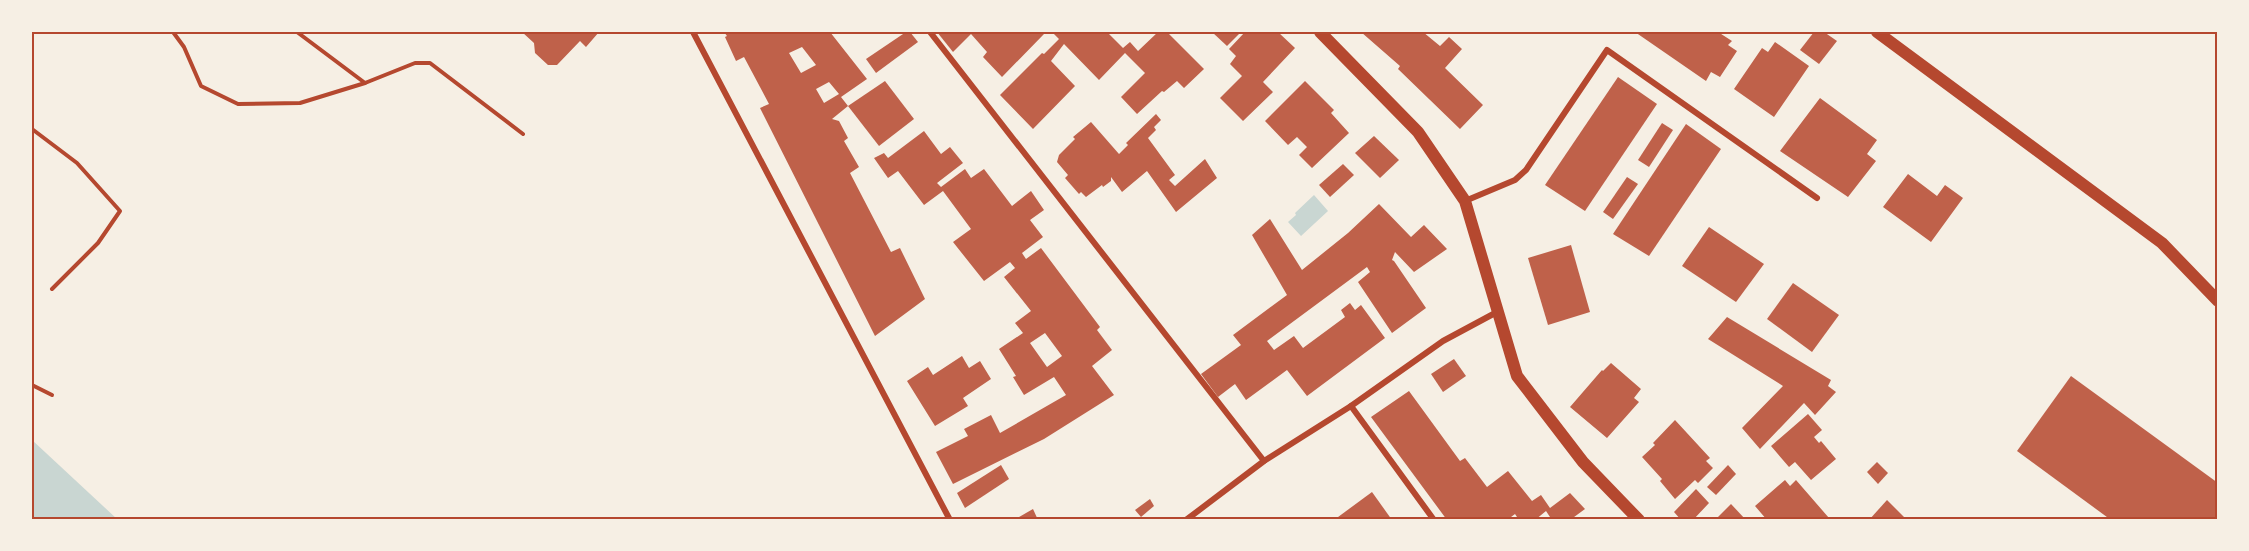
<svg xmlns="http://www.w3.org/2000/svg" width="2249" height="551" viewBox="0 0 2249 551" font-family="'Exo 2',sans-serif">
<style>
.water{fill:#c9d6d2}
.building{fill:#bf614a;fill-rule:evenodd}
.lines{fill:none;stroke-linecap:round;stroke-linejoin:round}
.path{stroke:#b5482f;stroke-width:4}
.minor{stroke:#b5482f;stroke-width:6}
.secondary{stroke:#b5482f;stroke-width:12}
.neatline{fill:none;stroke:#b5482f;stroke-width:2}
</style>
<rect width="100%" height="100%" fill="#f6efe4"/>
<g class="water">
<path d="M1314,195L1328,211L1301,236L1288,222L1296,215L1295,213Z"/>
<path d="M32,440L117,519H32Z"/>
</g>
<g class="building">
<path d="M522,32H599L586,47L580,41L557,65H548L535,53L534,43Z"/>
<path d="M724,32H830L867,79L841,97L848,106L832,119L839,121L848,138L844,141L859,167L850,173L891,252L900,248L925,299L875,336L760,108L769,104L744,57L736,61L725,37L727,36ZM802,47L816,65L801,73L789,53ZM829,82L839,94L824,103L816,89Z"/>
<path d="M906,32H910L918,42L876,73L866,59Z"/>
<path d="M937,32H969L971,34L953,52Z"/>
<path d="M974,32H1042L1044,34L1002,77L983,57L987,52L971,34Z"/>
<path d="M1052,32H1107L1123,48L1130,42L1138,51L1158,32H1167L1204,69L1184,88L1177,81L1164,92L1162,91L1137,114L1121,97L1145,73L1125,53L1099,80L1064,44L1051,61L1075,86L1033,129L1000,95L1042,53L1044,54L1059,39Z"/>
<path d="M1212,32H1241L1227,46Z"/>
<path d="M1245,32H1278L1295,48L1263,82L1273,92L1243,121L1220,98L1242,76L1230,64L1236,56L1229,49Z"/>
<path d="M1361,32H1423L1440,46L1449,37L1462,49L1445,68L1483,105L1460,129L1398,69L1400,66Z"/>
<path d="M1635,32H1718L1732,41L1728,45L1737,51L1720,77L1711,72L1706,81Z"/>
<path d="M1814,32H1824L1837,41L1819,64L1800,50Z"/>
<path d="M1775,42L1809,66L1774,117L1734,89L1762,48L1768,52Z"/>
<path d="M1618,77L1657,104L1585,211L1545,185Z"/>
<path d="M885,81L914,119L879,146L848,106Z"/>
<path d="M1305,81L1334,110L1331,113L1349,133L1312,168L1299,155L1307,147L1297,137L1288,145L1265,121Z"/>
<path d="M1820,98L1877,140L1867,154L1876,161L1848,197L1780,151Z"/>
<path d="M1156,114L1161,120L1154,127L1156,130L1148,138L1175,175L1169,180L1175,186L1205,159L1217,178L1176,212L1147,171L1122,192L1111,177V181L1103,187L1102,185L1086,197L1081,192L1079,194L1065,178L1068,175L1057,162L1059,155L1075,139L1073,137L1091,122L1119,154L1128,145L1126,143Z"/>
<path d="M1662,123L1673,130L1649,167L1638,160Z"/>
<path d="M1686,124L1721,149L1649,256L1613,234Z"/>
<path d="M924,131L941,154L950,147L963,163L937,183L941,187L965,169L971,178L984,169L1012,206L1031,191L1044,210L1030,220L1043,237L1022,253L1026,259L1041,248L1100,327L1097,330L1112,350L1092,366L1114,395L1044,439L953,484L936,452L968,436L964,429L991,415L1000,433L1066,395L1054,377L1024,395L1013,377L1016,376L999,349L1023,333L1015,323L1031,311L1004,277L1015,268L1010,262L984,281L953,242L971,229L943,191L924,205L898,171L888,178L874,158L884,153L888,158ZM1045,333L1062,356L1047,367L1030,343Z"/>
<path d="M1374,136L1399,160L1380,178L1355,153Z"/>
<path d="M1343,164L1354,175L1330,197L1319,185Z"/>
<path d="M1908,174L1937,196L1945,185L1963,198L1931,242L1883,207Z"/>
<path d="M1627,177L1638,184L1613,219L1603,212Z"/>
<path d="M1379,204L1411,237L1424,225L1447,249L1414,272L1395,252L1392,260L1394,261L1426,308L1392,333L1358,282L1370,272L1367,267L1267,341L1274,350L1294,336L1303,348L1345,317L1341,310L1350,303L1355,310L1361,305L1385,338L1307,396L1287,370L1246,400L1235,384L1218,397L1201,374L1241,345L1233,335L1287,295L1252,235L1270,219L1302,270L1348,233Z"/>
<path d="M1709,227L1764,264L1736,302L1682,266Z"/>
<path d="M1571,245L1590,312L1548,325L1528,258Z"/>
<path d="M1793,283L1839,315L1812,352L1767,319Z"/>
<path d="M1727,317L1831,380L1828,386L1836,392L1815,415L1804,403L1760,449L1742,428L1783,386L1708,339Z"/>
<path d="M962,356L969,368L980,361L991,379L963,398L968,406L935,426L907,381L928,367L933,375Z"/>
<path d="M1454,359L1466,376L1443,392L1431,374Z"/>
<path d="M1611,363L1641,389L1634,398L1639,402L1607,438L1570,407L1602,370L1603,371Z"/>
<path d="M2071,376L2218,483V520H2111L2017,451Z"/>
<path d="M1409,391L1460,461L1465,458L1487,487L1508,471L1532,501L1541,495L1550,508L1570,493L1585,509L1570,520H1552L1546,511L1535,520H1519L1515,514L1507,520H1447L1371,417Z"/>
<path d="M1808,414L1822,430L1814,437L1819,443L1821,441L1836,459L1811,480L1795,462L1789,467L1771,446Z"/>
<path d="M1675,420L1710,458L1706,461L1713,468L1698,483L1695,480L1675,499L1660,481L1662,479L1642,457L1655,445L1653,443Z"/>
<path d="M1877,462L1888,473L1878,484L1867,472Z"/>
<path d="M1001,465L1009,479L965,508L957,493Z"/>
<path d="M1728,465L1736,474L1716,495L1707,487Z"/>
<path d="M1785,480L1790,486L1796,480L1829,518L1767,520L1755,506Z"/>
<path d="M1696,489L1709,503L1693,520H1681L1674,512Z"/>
<path d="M1372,492L1392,520H1334Z"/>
<path d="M1150,499L1154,506L1141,517L1135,510Z"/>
<path d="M1887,500L1907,520H1869Z"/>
<path d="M1731,504L1746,520H1715Z"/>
<path d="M1033,509L1038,520H1014Z"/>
</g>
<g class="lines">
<g class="path">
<path d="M173,32L184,47L201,86L238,104L300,103L365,83L297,32"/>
<path d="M365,83L415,63H430L523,134"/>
<path d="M32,129L77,163L120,211L98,243L52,289"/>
<path d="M32,385L52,395"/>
</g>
<g class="minor">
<path d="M693,32L950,520"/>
<path d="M930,32L1264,461"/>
<path d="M1465,201L1515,180L1526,170L1607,50L1817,198"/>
<path d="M1351,406L1434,520"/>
<path d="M1186,520L1264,461L1351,406L1443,341L1497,312"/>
</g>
<g class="secondary">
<path d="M1320,32L1418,132L1465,201L1517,376L1583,462L1639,520"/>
<path d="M1877,32L2162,243L2218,301"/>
</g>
</g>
<rect width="2249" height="551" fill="none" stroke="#f6efe4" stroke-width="66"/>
<rect x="33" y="33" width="2183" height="485" class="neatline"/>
</svg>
